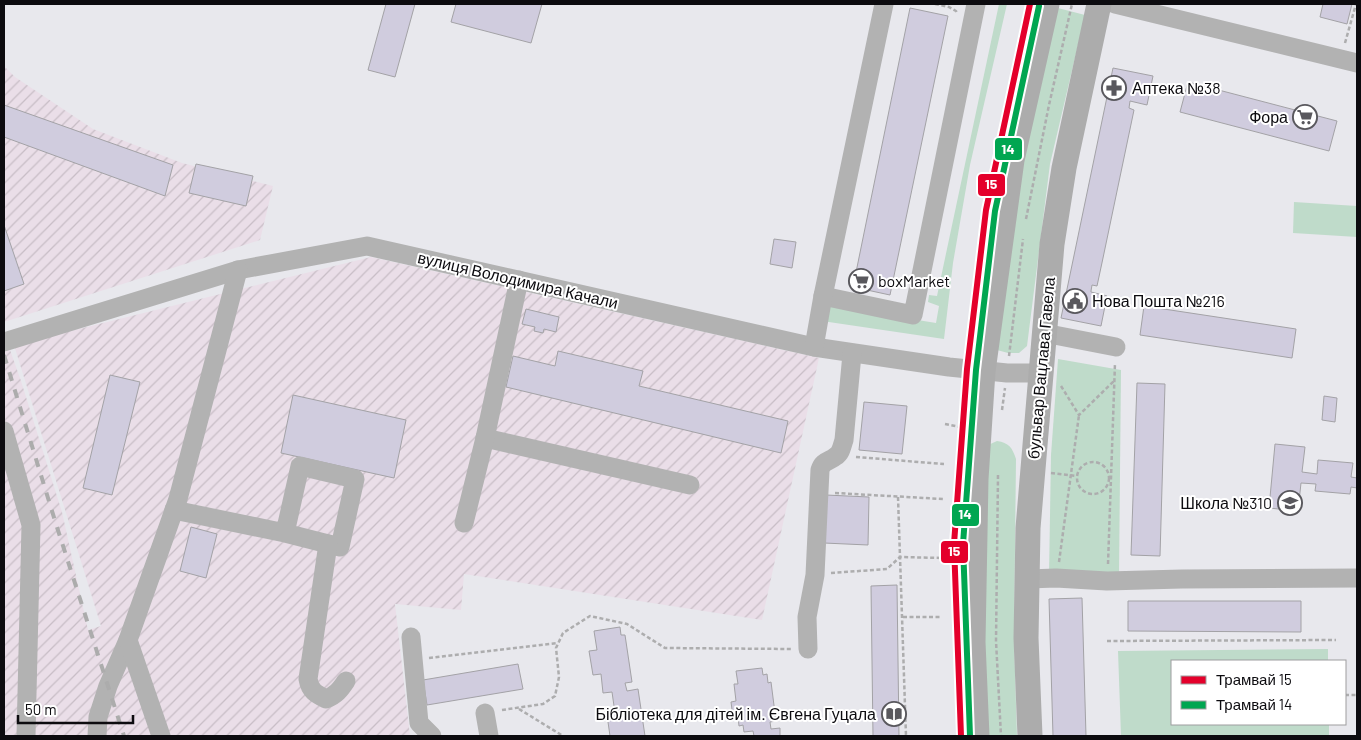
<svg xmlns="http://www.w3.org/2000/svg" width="1361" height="740" viewBox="0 0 1361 740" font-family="Barlow,sans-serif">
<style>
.industrial{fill:url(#industrial-furrows)}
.green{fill:#bfdbca}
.building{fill:#d0ccde;stroke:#a3a2a6}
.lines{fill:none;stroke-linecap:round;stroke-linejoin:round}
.path{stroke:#adadae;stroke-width:2.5;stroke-dasharray:4 2.5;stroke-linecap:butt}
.minor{stroke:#b2b2b2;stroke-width:19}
.major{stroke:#acacac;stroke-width:25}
.rail{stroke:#acacac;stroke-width:4;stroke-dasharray:9 9;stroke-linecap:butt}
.tram-1-casing{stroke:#fff;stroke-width:10}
.tram-2-casing{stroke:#fff;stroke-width:10}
.tram-1{stroke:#e4002b;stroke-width:6}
.tram-2{stroke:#00a651;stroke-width:6}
.labels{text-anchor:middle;stroke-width:4;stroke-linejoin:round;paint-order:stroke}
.poi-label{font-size:16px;fill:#0c0b0f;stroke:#fff;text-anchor:start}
.street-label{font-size:16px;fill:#0c0b0f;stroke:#fff}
.line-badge{stroke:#fff;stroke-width:2}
.badge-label{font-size:14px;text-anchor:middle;font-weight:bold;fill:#fff}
</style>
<defs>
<pattern id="industrial-furrows" width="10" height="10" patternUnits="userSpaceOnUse" patternTransform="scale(1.25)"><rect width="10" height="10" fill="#eadee8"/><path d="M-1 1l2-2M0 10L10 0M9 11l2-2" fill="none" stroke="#c8bdc6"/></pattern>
</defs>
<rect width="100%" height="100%" fill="#e8e8ed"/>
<g class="industrial">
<path d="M4,66L15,77L93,129L182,163L273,186L260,240L4,322Z"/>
<path d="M371,257L819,358L762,620L464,574L461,610L395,604L410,736H4V333L21,381L62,512L88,630L101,626L14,345Z"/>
</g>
<g class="green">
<path d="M999,4H1007L970,165L953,263L944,339L822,321L827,307L832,306L936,323L939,306L928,302L929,295L937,296Z"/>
<path d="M1054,7L1085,15L1050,164L1027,346L1019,353H1008L997,350L1011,224Z"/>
<path d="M1294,202L1357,206V237L1293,233Z"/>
<path d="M1058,359L1121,370L1119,576H1049L1051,455Z"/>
<path d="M997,441C1009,443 1012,447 1016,459L1014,640L1017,736H982L986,446Z"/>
<path d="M1328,649V661H1172V724H1329V736H1121L1118,651Z"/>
</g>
<g class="building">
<path d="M386,4H415L395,77L368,70Z"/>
<path d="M456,4H542L531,43L451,22Z"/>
<path d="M1323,4H1352L1347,24L1320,17Z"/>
<path d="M910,8L948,16L890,295L853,287Z"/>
<path d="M1113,68L1153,76L1147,105L1130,101L1129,108L1134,110L1103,258L1097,286L1092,285L1091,291V292L1107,296L1101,326L1061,318Z"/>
<path d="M1188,82L1337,121L1329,151L1180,112Z"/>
<path d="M4,105L173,165L165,196L4,137Z"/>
<path d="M196,164L253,176L246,206L189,193Z"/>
<path d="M4,225L24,284L4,291Z"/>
<path d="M774,239L796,242L792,268L770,264Z"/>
<path d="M1144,306L1296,329L1292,358L1140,335Z"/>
<path d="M526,309L559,317L556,332L544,329L543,333L534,331L535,327L522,324Z"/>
<path d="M558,351L643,371L639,386L788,421L781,453L506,387L513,356L555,366Z"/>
<path d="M110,375L140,382L112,495L83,488Z"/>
<path d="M1137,383L1165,384L1160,556L1131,555Z"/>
<path d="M293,395L406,420L394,478L281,453Z"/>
<path d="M1324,396L1337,398L1335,422L1322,420Z"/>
<path d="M864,402L907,406L902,454L859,450Z"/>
<path d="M1275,444L1305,447L1302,472L1317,474L1318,460L1353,463L1351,477L1357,478V488L1351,487L1350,494L1315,491L1316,484L1301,483L1298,511L1269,508Z"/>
<path d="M826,495L869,497L868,545L824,543Z"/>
<path d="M191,527L217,534L206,578L180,571Z"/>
<path d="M897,585L899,736H873L871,586Z"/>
<path d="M1082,598L1086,736H1053L1049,599Z"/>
<path d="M1128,601H1301V632L1128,631Z"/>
<path d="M620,627L621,635H625L632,682L625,683L627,691L638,689L645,736H610L607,715L615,713L612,692L603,693L601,674L593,675L589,651L597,650L594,631Z"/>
<path d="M518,664L523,689L427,705L423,680Z"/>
<path d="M762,668L763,675L767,674L768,683L771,682L776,721L770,722L771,729L780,728V736H783H754L753,731L744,732L743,725L739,726L738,717H733L731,702L736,701L734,684H738L736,671Z"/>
</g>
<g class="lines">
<g class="path">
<path d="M935,4L949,7L956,11L957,13"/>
<path d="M1345,43L1356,4"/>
<path d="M1026,219L1049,105L1072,4"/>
<path d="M1009,356L1023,239"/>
<path d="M1061,386L1079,415L1114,381"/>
<path d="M1002,410L1005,388"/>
<path d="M945,424L960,427"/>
<path d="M856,457L944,464"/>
<circle cx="1093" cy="478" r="16"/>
<path d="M1051,473L1076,476"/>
<path d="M998,475L996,641L1001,736"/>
<path d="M835,493L943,499"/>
<path d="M898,497L906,736"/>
<path d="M1059,562L1079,415"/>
<path d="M1108,564L1115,363"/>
<path d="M831,573L887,569L900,557L942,558"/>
<path d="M903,617H942"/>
<path d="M1107,641L1336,640"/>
<path d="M429,658L558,643"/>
<path d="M1345,695H1357"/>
<path d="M519,709L563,736"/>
<path d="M502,710L543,704L555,696L559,677L556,648L563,633L590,616L627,624L665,648L792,649"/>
</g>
<g class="minor">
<path d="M1115,4L1357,63"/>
<path d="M823,296L913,315L976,4"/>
<path d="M1044,333L1116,347"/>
<path d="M4,342L238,270L367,246L814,347L949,367L1007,373H1041"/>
<path d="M814,347L823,296L884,4"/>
<path d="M4,431L31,525L26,736"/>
<path d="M485,438L690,485"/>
<path d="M174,510L285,533L340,547L355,479L300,466L285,533"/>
<path d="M464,523L485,438L519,280"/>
<path d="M328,544L308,679C310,691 316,694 326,699C336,695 340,690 346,681"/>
<path d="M1028,579L1056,578L1107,581L1182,579L1357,578"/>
<path d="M411,637L419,723L432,736"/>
<path d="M808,649L807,617L815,575L820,470C823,460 829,462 836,456C841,453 842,446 844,440L852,354"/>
<path d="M485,713L489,736"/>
<path d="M97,736L98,717L108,686L128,640"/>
<path d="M161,736L128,640L178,499L238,270"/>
</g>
<g class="major">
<path d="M977,736L973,642L976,479L983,371L1012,160L1047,4"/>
<path d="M1030,736L1026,638L1028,528L1052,244L1064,168L1099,4"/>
</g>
<path class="rail" d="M4,355L56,524L124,736"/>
<defs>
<path id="tram-1" d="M961,736L954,544L967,369L986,210L1030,4"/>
<path id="tram-2" d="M970,736L963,544L976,370L995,211L1039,6"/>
</defs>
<use href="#tram-1" class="tram-1-casing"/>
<use href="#tram-2" class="tram-2-casing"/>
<use href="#tram-1" class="tram-1"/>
<use href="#tram-2" class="tram-2"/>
</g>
<defs>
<symbol id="pharmacy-ring" viewBox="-11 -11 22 22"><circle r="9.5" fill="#fff" stroke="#59585d" stroke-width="1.5"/><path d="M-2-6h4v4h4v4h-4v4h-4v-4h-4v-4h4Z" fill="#59585d"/></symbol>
<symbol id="supermarket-ring" viewBox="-11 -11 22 22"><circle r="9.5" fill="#fff" stroke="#59585d" stroke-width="1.5"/><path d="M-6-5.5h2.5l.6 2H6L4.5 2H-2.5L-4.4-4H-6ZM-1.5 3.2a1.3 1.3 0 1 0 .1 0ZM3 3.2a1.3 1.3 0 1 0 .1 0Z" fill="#59585d"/></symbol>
<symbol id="civic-ring" viewBox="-11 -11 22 22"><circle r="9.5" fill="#fff" stroke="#59585d" stroke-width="1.5"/><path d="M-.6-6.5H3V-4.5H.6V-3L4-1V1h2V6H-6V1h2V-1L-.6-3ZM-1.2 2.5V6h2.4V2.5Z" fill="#59585d"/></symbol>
<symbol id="school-ring" viewBox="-11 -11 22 22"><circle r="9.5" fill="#fff" stroke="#59585d" stroke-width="1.5"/><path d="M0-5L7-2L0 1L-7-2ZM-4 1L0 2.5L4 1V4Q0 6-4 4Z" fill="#59585d"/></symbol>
<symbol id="library-ring" viewBox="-11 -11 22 22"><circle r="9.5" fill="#fff" stroke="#59585d" stroke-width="1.5"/><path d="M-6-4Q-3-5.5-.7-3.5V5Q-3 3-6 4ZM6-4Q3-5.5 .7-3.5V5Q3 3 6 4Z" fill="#59585d"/></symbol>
</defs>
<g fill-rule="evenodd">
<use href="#pharmacy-ring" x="1100" y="74" width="28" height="28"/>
<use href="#supermarket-ring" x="1291" y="103" width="28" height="28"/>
<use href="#supermarket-ring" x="847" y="267" width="28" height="28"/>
<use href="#civic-ring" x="1061" y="287" width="28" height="28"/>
<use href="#school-ring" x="1276" y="489" width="28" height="28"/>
<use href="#library-ring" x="880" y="700" width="28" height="28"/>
</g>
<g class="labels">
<g class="poi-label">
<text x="1132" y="94">Аптека №38</text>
<text x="1288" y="123" text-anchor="end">Фора</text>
<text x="878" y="287">boxMarket</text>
<text x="1092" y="307">Нова Пошта №216</text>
<text x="1272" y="509" text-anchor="end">Школа №310</text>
<text x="876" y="720" text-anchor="end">Бібліотека для дітей ім. Євгена Гуцала</text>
</g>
<g class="street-label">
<text transform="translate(518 280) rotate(13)" y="6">вулиця Володимира Качали</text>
<text transform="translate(1041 368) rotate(-85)" y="6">бульвар Вацлава Гавела</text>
</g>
</g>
<g class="line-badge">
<rect x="994" y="137" width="29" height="24" rx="5" fill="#00a651"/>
<rect x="977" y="173" width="29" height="24" rx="5" fill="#e4002b"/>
<rect x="951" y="503" width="29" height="24" rx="5" fill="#00a651"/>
<rect x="940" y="540" width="29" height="24" rx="5" fill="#e4002b"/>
</g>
<g class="badge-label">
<text x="1008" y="154">14</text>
<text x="991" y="189">15</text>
<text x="965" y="519">14</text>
<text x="954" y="556">15</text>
</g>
<rect width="1361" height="740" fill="none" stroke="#0c0b0f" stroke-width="10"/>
<rect x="1171" y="660" width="175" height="65" fill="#ffffff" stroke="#9e9d9f"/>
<rect x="1181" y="676" width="25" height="8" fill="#e4002b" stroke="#9e9d9f"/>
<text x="1216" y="685" font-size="15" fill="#0c0b0f">Трамвай 15</text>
<rect x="1181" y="701" width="25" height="8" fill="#00a651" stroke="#9e9d9f"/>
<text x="1216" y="710" font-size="15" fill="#0c0b0f">Трамвай 14</text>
<path d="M18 715v8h115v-8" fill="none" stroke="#0c0b0f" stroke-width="2.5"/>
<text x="25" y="715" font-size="15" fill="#0c0b0f" stroke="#ffffff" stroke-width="4" paint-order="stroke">50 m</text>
</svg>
